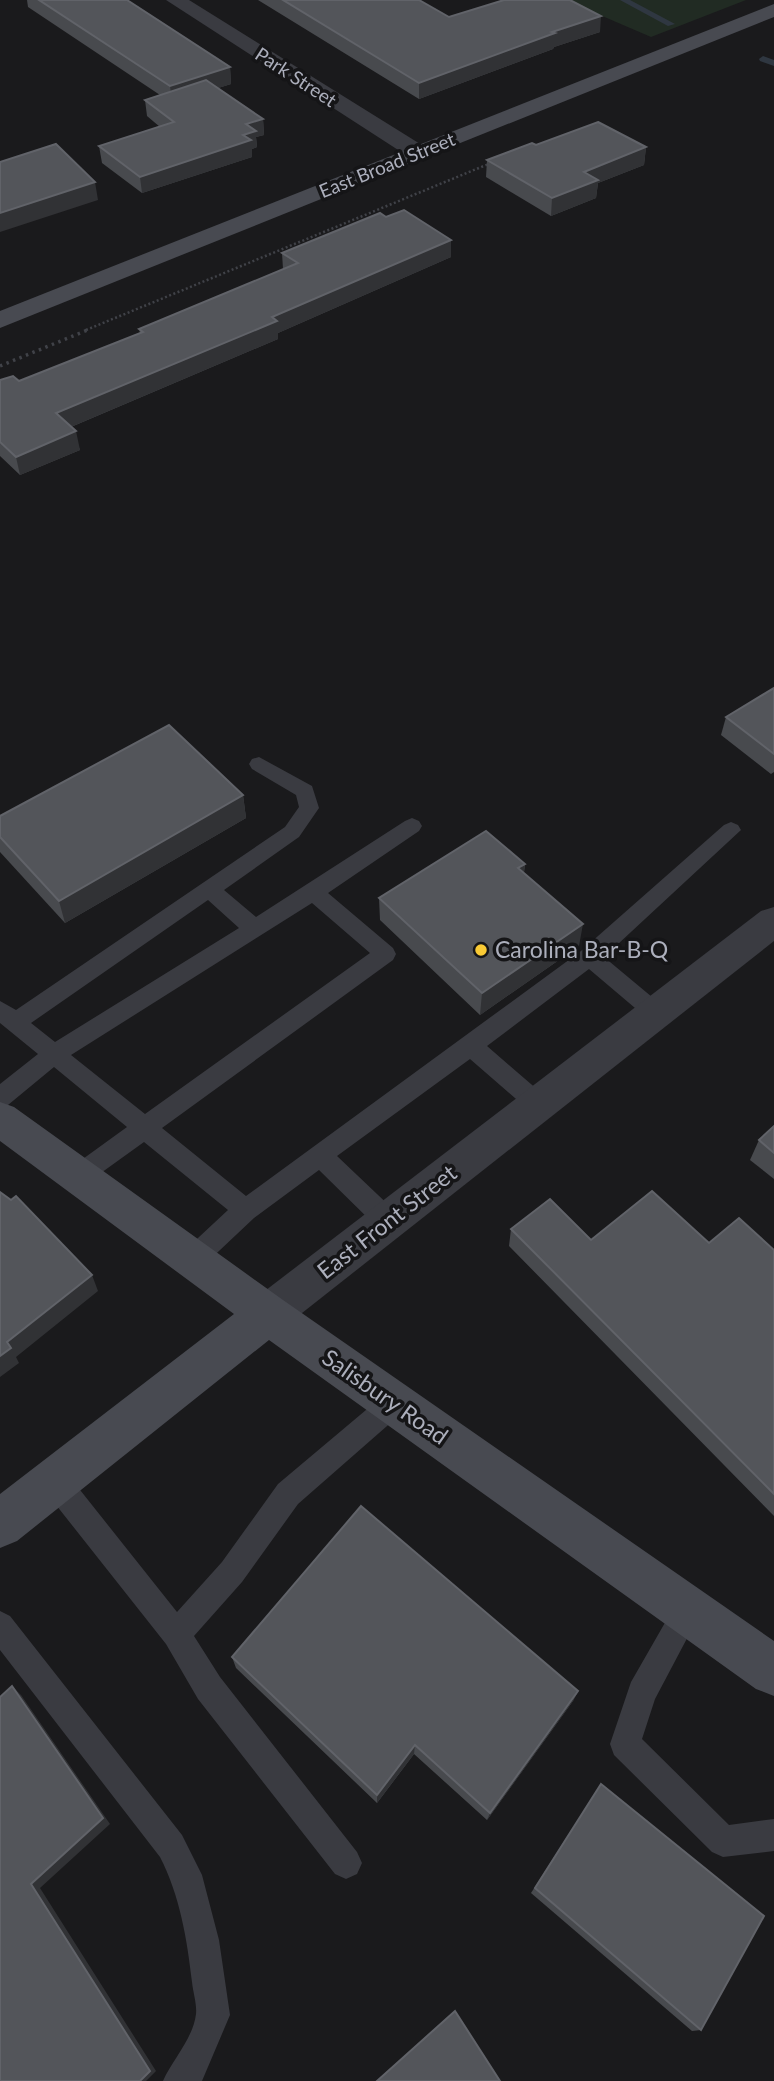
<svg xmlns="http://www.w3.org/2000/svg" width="774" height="2081" viewBox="0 0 774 2081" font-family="Lato,sans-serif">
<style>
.green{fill:#212b23}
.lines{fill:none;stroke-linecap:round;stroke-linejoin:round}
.stream{fill:#2f3741;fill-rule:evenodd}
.path-far1{stroke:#404248;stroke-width:2.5;stroke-dasharray:2 2.5;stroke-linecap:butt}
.path{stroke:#404248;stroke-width:3.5;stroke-dasharray:2.5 4.5;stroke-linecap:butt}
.lane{fill:#3a3b41;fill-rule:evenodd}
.street{fill:#3a3b41;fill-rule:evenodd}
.secondary{fill:#484a51;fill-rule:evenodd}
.wall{fill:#484a4e}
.shaded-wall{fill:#313235}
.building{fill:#53555a;stroke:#616369;stroke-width:2}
.poi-dot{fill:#f9ca35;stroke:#151517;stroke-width:2.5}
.labels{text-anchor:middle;stroke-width:7;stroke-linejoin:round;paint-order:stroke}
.far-street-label{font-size:19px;fill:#acafbc;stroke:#151517}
.poi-label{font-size:23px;fill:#acafbc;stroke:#151517;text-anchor:start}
.street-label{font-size:23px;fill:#acafbc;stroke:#151517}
</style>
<rect width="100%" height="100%" fill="#1a1a1c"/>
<path class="green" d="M565,0H746L651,37Z"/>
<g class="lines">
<g class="stream">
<path d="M620,0H630L675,24L668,26Z"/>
<path d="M763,56L774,60V66L760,61L759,59Z"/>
</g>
<path class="path-far1" d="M86,330L491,163"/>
<path class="path" d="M0,366L90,329"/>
<g class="lane">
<path d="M259,757L312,786L319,808L299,837L224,890L256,917L405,821L412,818L419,821L422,826L419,831L328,893L393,948L396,954L393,960L162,1128L246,1196L581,951L724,825L731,822L738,825L741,830L604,957L664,1007L667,1013L664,1019L656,1022L648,1019L589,969L487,1046L546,1097L550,1104L546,1111L538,1114L530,1111L470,1059L337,1156L397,1213L400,1221L397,1229L388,1232L379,1229L319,1170L254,1218L202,1267L193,1270L184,1267L180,1259L184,1251L228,1210L144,1142L87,1183L78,1187L69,1183L66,1176L69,1169L127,1127L54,1067L8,1105L0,1108V1084L38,1054L0,1023V1001L16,1010L285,827L299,807L296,795L252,769L249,764L252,759ZM208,900L239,928L55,1042L31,1023ZM312,903L370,953L145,1114L71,1055Z"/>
<path d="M394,1390L403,1394L407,1403L403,1412L298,1504L242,1582L194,1636L220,1677L357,1852L362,1863L357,1874L346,1879L335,1874L198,1699L166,1644L45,1491L41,1481L45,1471L55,1467L65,1471L177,1612L222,1562L278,1484L385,1394Z"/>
<path d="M688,1596L698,1600L702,1610L655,1699L642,1739L729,1825L774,1819V1851L723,1857L712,1852L614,1755L610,1744L631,1682L678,1600Z"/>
<path d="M0,1611L10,1616L182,1835L202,1875L219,1940L230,2015L202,2081H163C172,2060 193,2039 196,2014C197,2004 193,1992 192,1982C187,1939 180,1896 160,1857L0,1650Z"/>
</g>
<g class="street">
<path d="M166,0H189L425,147L428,152L425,157H409Z"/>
<path d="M774,907V941L283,1328L268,1334L253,1328L246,1314L253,1300L761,911Z"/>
</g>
<g class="secondary">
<path d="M774,4V17L0,328V311Z"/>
<path d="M0,1102L14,1107L283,1300L774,1641V1696L756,1689L269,1340L17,1541L0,1548V1494L234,1314L0,1141Z"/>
</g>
</g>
<g class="wall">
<path d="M27,0H127L230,67L231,84L218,88L263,119L264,135L256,137L257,147L252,149V157L142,193L102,163L99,146L160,127L147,116L145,100L160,95L28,7Z"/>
<path d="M258,0H419L449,17L600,32L554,47L553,49L419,99Z"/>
<path d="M646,147L644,165L598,183L596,198L551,216L486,177L487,160Z"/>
<path d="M282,253L451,257L278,333V339L71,427L80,450L20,475L0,456V380L19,381L140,333L139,329L283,269Z"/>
<path d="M774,688V772L771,774L721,735L726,717Z"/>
<path d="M243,795L246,818L65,923L0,852V816Z"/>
<path d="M525,864L524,873L579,946L480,1015L380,920L379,898Z"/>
<path d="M774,1126V1179L750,1160L759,1140Z"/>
<path d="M511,1229L591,1240L709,1243L774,1250V1516L509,1246Z"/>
<path d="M232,1657L578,1691L573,1701L487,1820L414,1754L377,1803L236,1668Z"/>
<path d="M601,1784L701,2030L692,2031L531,1893Z"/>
</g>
<g class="shaded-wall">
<path d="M601,16L600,32L554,47L553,49L419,99V83L552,32Z"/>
<path d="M230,67L231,84L172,103L170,86Z"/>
<path d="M263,119L264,135L256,137L257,147L252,149V157L142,193L140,177L243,135L246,124Z"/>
<path d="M646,147L644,165L598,183L596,198L551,216L552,198L584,172Z"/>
<path d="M95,182L98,200L0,232V213Z"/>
<path d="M451,240V257L278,333V339L59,432L56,413L272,317Z"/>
<path d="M76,431L80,450L20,475L16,457Z"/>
<path d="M243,795L246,818L65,923L59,901Z"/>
<path d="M525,864L522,887L518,868Z"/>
<path d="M583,924L579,946L480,1015L482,993Z"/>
<path d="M92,1275L98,1291L16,1357L19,1363L0,1377V1356L7,1342Z"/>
<path d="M12,1686L21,1695L110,1824L40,1888L156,2071L146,2081H140L31,1884Z"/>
<path d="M578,1691L573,1701L487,1820L490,1813Z"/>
<path d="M415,1745L414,1754L377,1803V1795Z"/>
</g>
<g class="building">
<path d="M39,0H127L230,67L170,86Z"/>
<path d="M283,0H419L449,17L504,0H570L601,16L552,32L555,33L419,83Z"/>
<path d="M206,80L263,119L246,124L256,131L243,135L251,140L140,177L99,146L174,122L145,100Z"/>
<path d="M598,122L646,147L584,172L598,180L552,198L487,160L532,143L536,145Z"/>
<path d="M56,144L95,182L0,213V162Z"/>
<path d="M404,210L451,240L272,317L277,321L56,413L76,431L16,457L0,442V380L13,376L19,381L143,332L139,329L298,263L282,253L380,213L386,217Z"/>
<path d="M774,688V754L726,717Z"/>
<path d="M169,725L243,795L59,901L0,837V816Z"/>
<path d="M486,831L525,864L518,868L583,924L482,993L379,898Z"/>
<path d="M774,1126V1153L759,1140Z"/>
<path d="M652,1191L709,1243L739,1218L774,1250V1494L511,1229L550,1199L591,1240Z"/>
<path d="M0,1192L11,1200L16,1196L92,1275L7,1342L11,1348L0,1356Z"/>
<path d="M361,1506L578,1691L490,1813L415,1745L377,1795L232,1657Z"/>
<path d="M12,1686L103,1818L31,1884L150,2071L140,2081H0V1697Z"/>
<path d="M601,1784L764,1916L701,2030L535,1888Z"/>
<path d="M455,2011L500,2081H377Z"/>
</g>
<circle class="poi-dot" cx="481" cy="950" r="7"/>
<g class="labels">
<g class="far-street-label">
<text transform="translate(296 77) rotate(33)" y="7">Park Street</text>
<text transform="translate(387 165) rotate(-22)" y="7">East Broad Street</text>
</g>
<g class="poi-label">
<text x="495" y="958">Carolina Bar-B-Q</text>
</g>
<g class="street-label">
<text transform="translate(387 1222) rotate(-38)" y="8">East Front Street</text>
<text transform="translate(385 1397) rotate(35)" y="8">Salisbury Road</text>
</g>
</g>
</svg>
